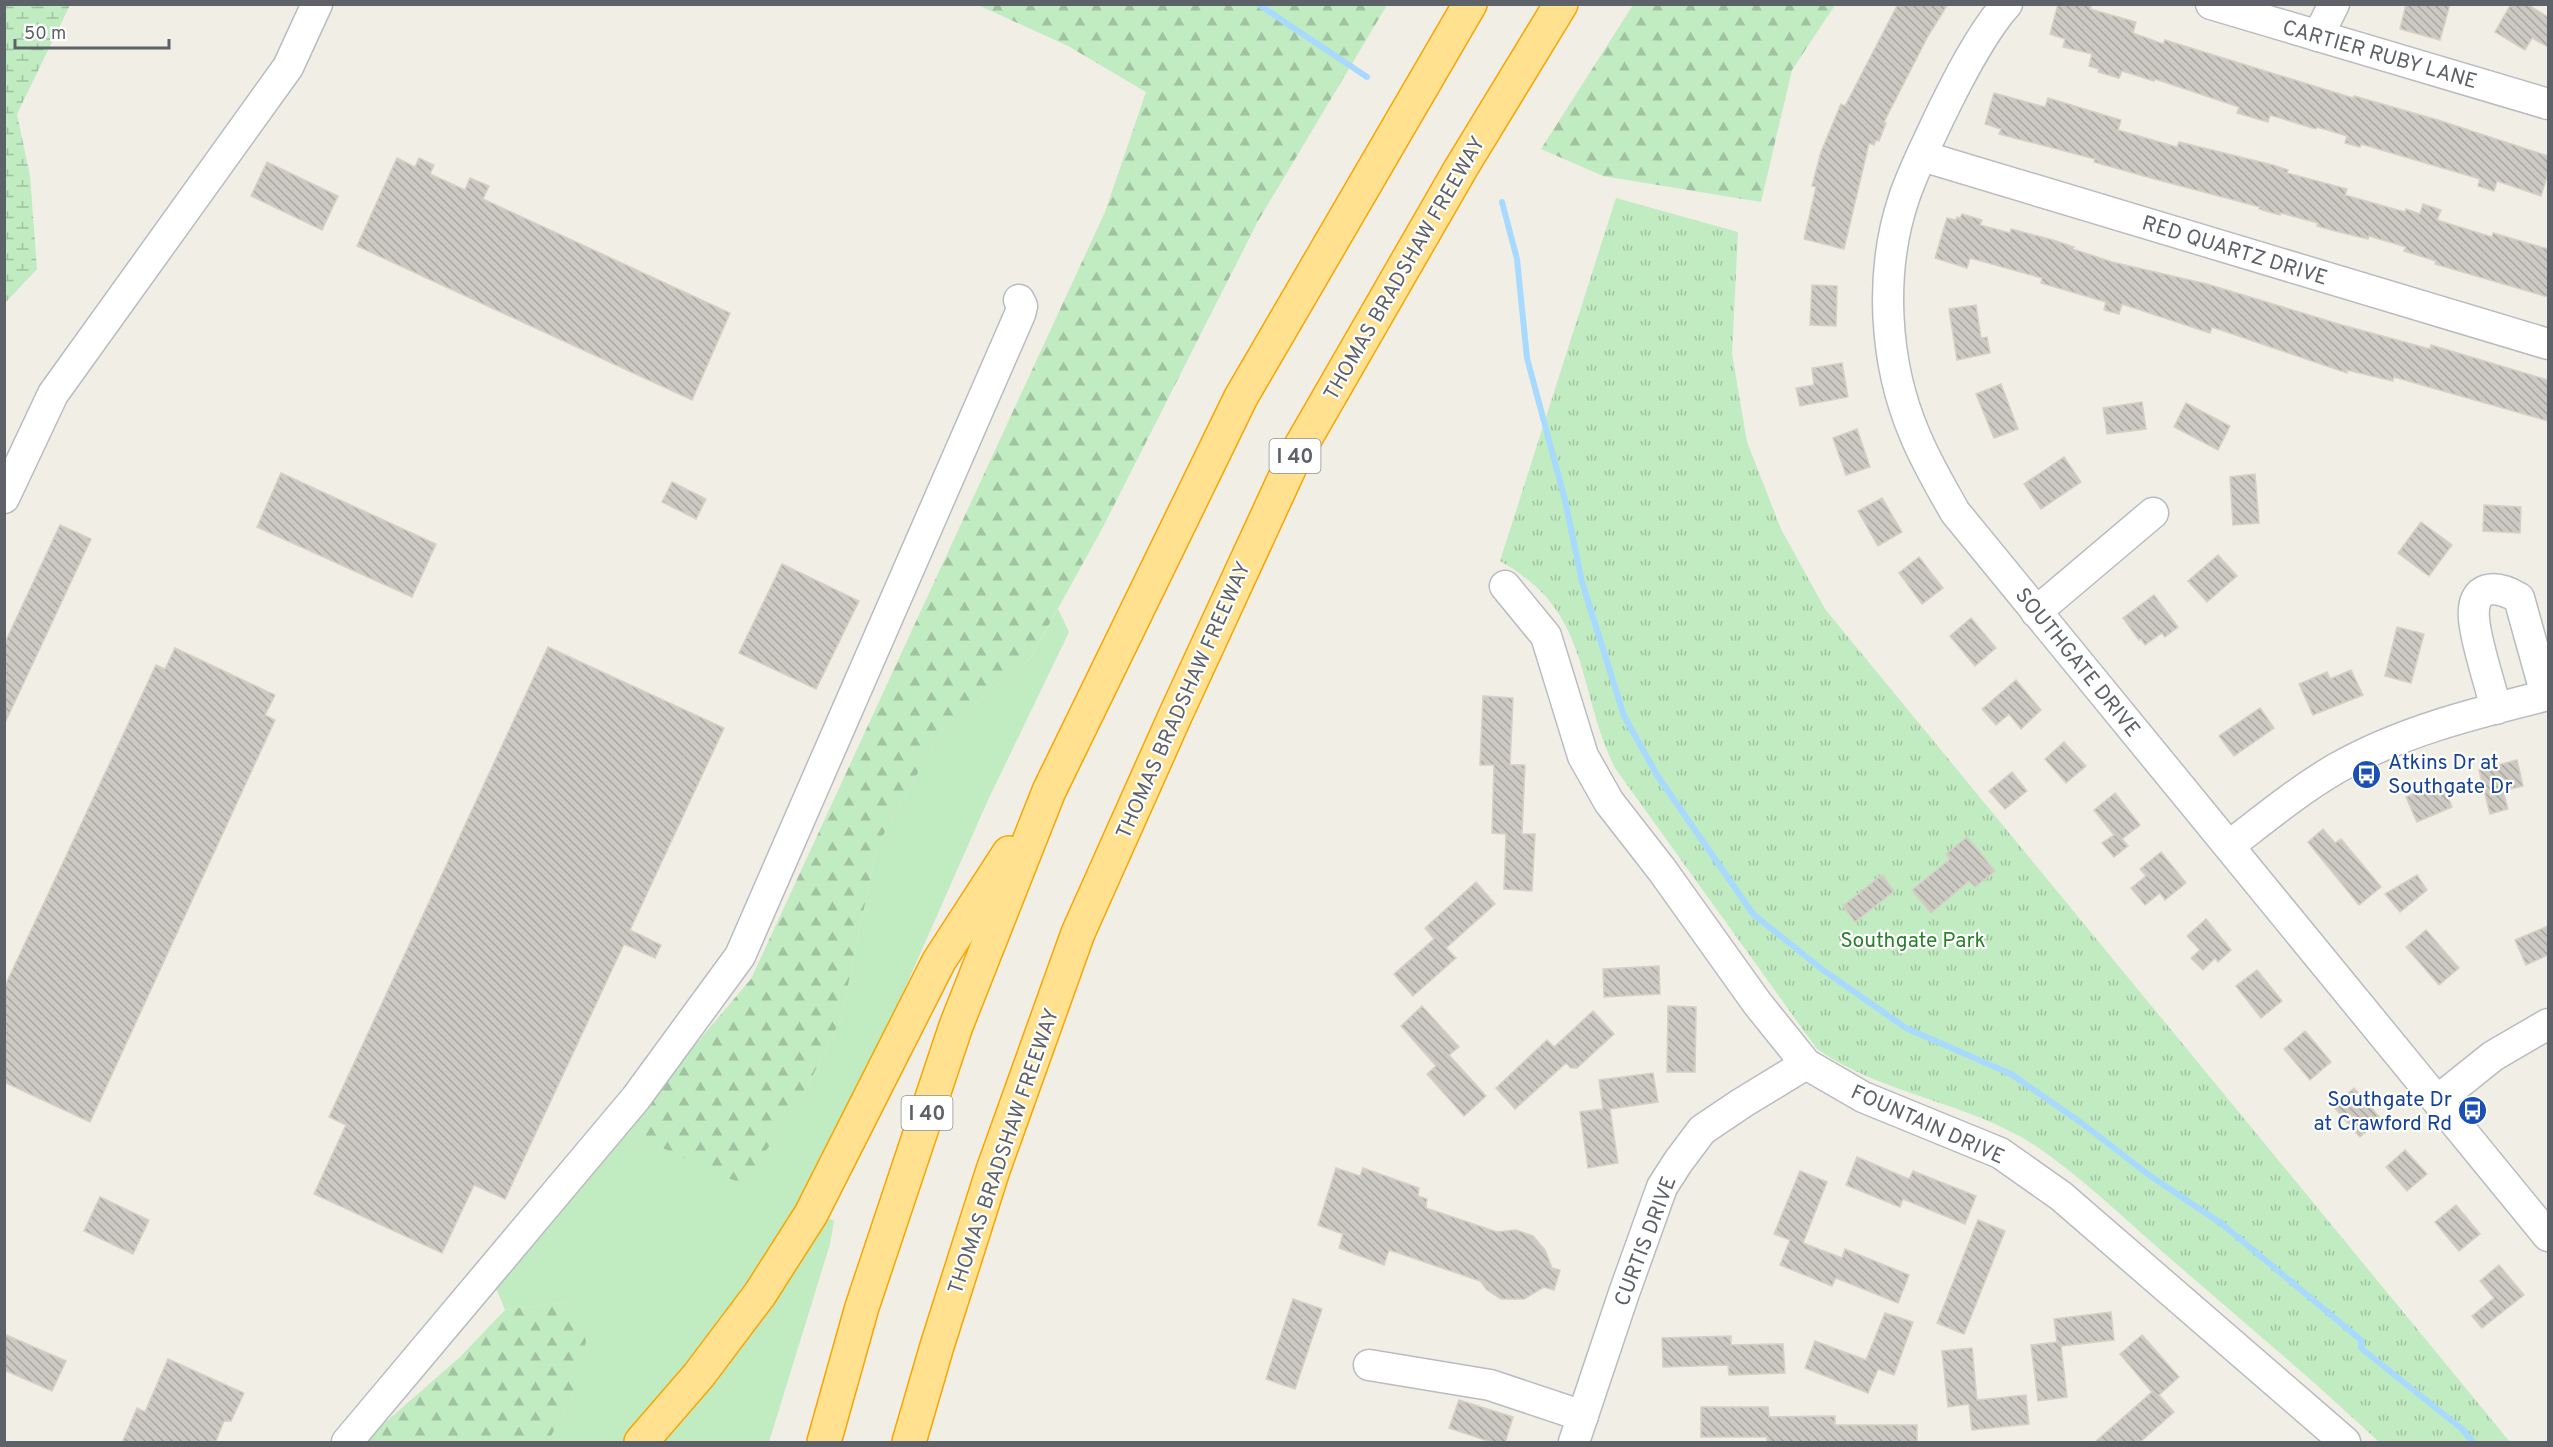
<svg xmlns="http://www.w3.org/2000/svg" width="2553" height="1447" viewBox="0 0 2553 1447" font-family="Overpass,sans-serif">
<style>
.grass{fill:#c1ebc0}
.forest{fill:url(#forest-firs)}
.wetland{fill:url(#wetland-marsh)}
.park{fill:url(#park-tufts)}
.lines{fill:none;stroke-linecap:round;stroke-linejoin:round}
.stream{stroke:#a8daff;stroke-width:6}
.building{fill:url(#building-back-hatch);stroke:#d7d0c3;stroke-width:1.5}
.minor-casing{stroke:#b8bcc1;stroke-width:33}
.highway-casing{stroke:#f7a600;stroke-width:36}
.minor{stroke:#fff;stroke-width:30}
.highway{stroke:#ffe18f;stroke-width:33}
.labels{text-anchor:middle;stroke-width:4.5;stroke-linejoin:round;paint-order:stroke}
.shield{fill:#fff;stroke:#8e9195;stroke-width:1.5}
.shield-label{font-size:20px;font-weight:bold;fill:#5d6268}
.street-label{font-size:21px;fill:#5d6268;stroke:#fff}
.transit-label{font-size:21px;fill:#164399;stroke:#fff;text-anchor:start}
.park-label{font-size:21px;fill:#2a812d;stroke:#fff}
</style>
<defs>
<pattern id="forest-firs" width="22" height="20" patternUnits="userSpaceOnUse" patternTransform="scale(1.5)"><rect width="22" height="20" fill="#c1ebc0"/><path d="M5 1l3.5 6h-7zM16 11l3.5 6h-7z" fill="#a0c2a0"/></pattern>
<pattern id="wetland-marsh" width="20" height="14" patternUnits="userSpaceOnUse" patternTransform="scale(1.5)"><rect width="20" height="14" fill="#c1ebc0"/><path d="M1 5h8M5 5V1M11 12h8M15 12V8" fill="none" stroke="#a0c2a0"/></pattern>
<pattern id="park-tufts" width="24" height="20" patternUnits="userSpaceOnUse" patternTransform="scale(1.5)"><rect width="24" height="20" fill="#c1ebc0"/><path d="M3 7l-1-3M5 7V3M7 7l1-3M15 17l-1-3M17 17v-4M19 17l1-3" fill="none" stroke="#a0c2a0"/></pattern>
<pattern id="building-back-hatch" width="6" height="6" patternUnits="userSpaceOnUse" patternTransform="scale(1.5)"><rect width="6" height="6" fill="#ccc9c3"/><path d="M-1 5l2 2M0 0l6 6M5-1l2 2" fill="none" stroke="#a9a7a2"/></pattern>
</defs>
<rect width="100%" height="100%" fill="#f1eee6"/>
<g class="grass">
<path d="M1058,609L1069,632L988,800L871,1065L800,1206L725,1321L624,1442H548L575,1390L573,1301L505,1310L495,1285L623,1130L744,1184L808,1085L841,1019L877,846L942,730L1030,659Z"/>
<path d="M826,1217L834,1221L830,1244L769,1442H658Z"/>
</g>
<g class="forest">
<path d="M978,5H1387L1258,221L1103,527L1030,659L942,730L877,846L841,1019L808,1085L744,1185L623,1130L751,979L1105,212L1146,92L1068,46Z"/>
<path d="M1633,5H1835L1792,70L1761,202L1603,176L1541,149Z"/>
<path d="M573,1301L586,1341L575,1390L548,1442H363L460,1357L505,1310Z"/>
</g>
<path class="wetland" d="M5,4L70,5L17,114L30,176L37,269L5,303Z"/>
<path class="park" d="M1616,198L1738,232L1732,354L1747,442L1781,529L1825,609L2510,1442H2379C2312,1379 2241,1320 2172,1260C2127,1221 2084,1179 2036,1146C1969,1102 1883,1095 1817,1049L1615,768C1575,685 1592,612 1500,561Z"/>
<g class="lines">
<g class="stream">
<path d="M1258,4L1367,77"/>
<path d="M1502,202L1517,259L1527,358L1565,500L1582,582L1624,716L1657,775L1753,914L1823,970L1906,1028L2011,1074L2083,1124L2149,1175L2222,1224L2361,1340V1348L2462,1429L2473,1442"/>
</g>
</g>
<g class="building">
<path d="M1898,4H1948L1928,36L1884,122L1886,123L1879,141L1876,140L1874,145L1869,143L1844,249L1804,239L1816,187L1812,186L1821,152L1841,104L1845,106Z"/>
<path d="M2058,4H2092L2090,9L2136,22L2133,33L2163,44L2165,40L2353,98L2354,96L2438,120L2548,156V173L2541,196L2497,181L2494,191L2478,186L2480,179L2361,144L2360,147L2345,143L2347,136L2317,127L2316,129L2270,115L2268,122L2237,113L2239,107L2155,79L2154,81L2122,71L2119,78L2098,72L2099,69L2089,66L2092,54L2063,47L2065,39L2050,34Z"/>
<path d="M2406,4H2450L2440,40L2400,29Z"/>
<path d="M2511,4H2527L2548,17V47L2532,38L2525,50L2495,32Z"/>
<path d="M1994,93L2045,107L2048,98L2121,120L2118,130L2177,147L2179,142L2273,165L2288,170L2287,173L2347,189L2345,195L2405,212L2406,209L2420,214L2423,204L2441,210L2437,220L2492,237L2493,233L2548,249V297L2435,264L2436,261L2404,251L2406,247L2369,236L2368,239L2335,231L2317,226L2318,223L2281,213L2280,215L2259,209L2260,207L2151,178L2094,162L2095,159L1999,134L2001,129L1985,124Z"/>
<path d="M397,158L415,167L419,158L434,165L430,174L465,190L470,178L489,186L483,199L730,313L692,400L357,246Z"/>
<path d="M267,162L338,196L322,230L251,196Z"/>
<path d="M1962,214L1982,220L1980,225L2010,233L2011,229L2053,240L2074,247L2073,249L2112,262L2207,284L2342,325L2430,349L2431,345L2548,380V421L2394,377L2393,381L2347,370V373L2212,327L2210,333L2122,304L2119,314L2104,310L2106,302L2041,283L2042,278L1970,258L1967,268L1935,258L1947,218L1956,220L1957,217L1960,218Z"/>
<path d="M1812,285L1837,286L1836,326L1810,325Z"/>
<path d="M1976,305L1981,338L1987,337L1990,353L1957,360L1949,309Z"/>
<path d="M1842,363L1848,397L1800,406L1796,388L1814,385L1812,368Z"/>
<path d="M2001,384L2018,429L1994,438L1976,394Z"/>
<path d="M2142,402L2146,429L2107,434L2103,408Z"/>
<path d="M2186,403L2230,426L2218,450L2174,427Z"/>
<path d="M1857,429L1870,467L1846,475L1833,438Z"/>
<path d="M2064,457L2081,482L2041,509L2024,484Z"/>
<path d="M281,473L436,544L412,597L257,527Z"/>
<path d="M2255,474L2259,523L2233,525L2230,477Z"/>
<path d="M672,482L706,499L696,519L662,502Z"/>
<path d="M1882,498L1902,532L1878,546L1858,511Z"/>
<path d="M2484,505L2521,507L2520,533L2483,531Z"/>
<path d="M2421,522L2452,545L2429,576L2398,553Z"/>
<path d="M60,525L91,539L4,725V645Z"/>
<path d="M2218,555L2237,576L2207,602L2188,581Z"/>
<path d="M1919,557L1943,588L1922,604L1899,573Z"/>
<path d="M782,564L859,601L816,689L739,653Z"/>
<path d="M2154,595L2178,627L2165,637L2162,633L2145,645L2141,639L2139,640L2123,618Z"/>
<path d="M1971,618L1996,648L1975,666L1950,636Z"/>
<path d="M2397,627L2424,634L2411,683L2385,676Z"/>
<path d="M548,647L724,728L630,930L661,945L655,958L624,944L505,1199L474,1185L442,1253L314,1194L346,1125L329,1117Z"/>
<path d="M175,648L275,695L265,715L275,720L90,1122L4,1082V988L156,665L165,669Z"/>
<path d="M2351,670L2363,695L2313,715L2299,684L2327,672L2330,679Z"/>
<path d="M2016,680L2041,710L2021,729L2009,714L1996,725L1982,709Z"/>
<path d="M1483,696L1513,698L1510,765H1525L1522,834H1535L1532,891L1504,889L1506,834L1492,833L1494,765H1480Z"/>
<path d="M2260,708L2274,728L2234,756L2219,736Z"/>
<path d="M2064,742L2086,766L2066,783L2045,759Z"/>
<path d="M2517,760L2523,786L2503,791L2508,809L2490,814L2479,770Z"/>
<path d="M2012,772L2027,791L2005,809L1989,791Z"/>
<path d="M2441,781L2452,807L2417,822L2406,797Z"/>
<path d="M2115,793L2140,825L2122,839L2128,846L2114,857L2102,843L2114,835L2094,810Z"/>
<path d="M2323,829L2335,843L2341,839L2381,887L2359,905L2308,842Z"/>
<path d="M1967,837L1995,871L1975,887L1969,881L1931,913L1912,890L1950,859L1946,854Z"/>
<path d="M2161,852L2186,883L2165,900L2160,893L2145,905L2131,888L2146,876L2140,869Z"/>
<path d="M1882,875L1894,891L1855,922L1843,906Z"/>
<path d="M2417,875L2427,890L2400,912L2385,894Z"/>
<path d="M1476,882L1495,904L1446,948L1456,958L1413,996L1394,974L1434,939L1425,928Z"/>
<path d="M2206,919L2231,950L2218,962L2215,958L2203,970L2191,958L2200,950L2187,936Z"/>
<path d="M2548,926V955L2526,965L2515,940Z"/>
<path d="M2426,930L2459,968L2439,985L2406,947Z"/>
<path d="M1659,966L1660,994L1604,997L1603,969Z"/>
<path d="M2257,970L2282,1001L2261,1018L2236,986Z"/>
<path d="M1422,1006L1459,1047L1449,1055L1486,1096L1464,1116L1427,1074L1436,1066L1401,1026Z"/>
<path d="M1668,1006L1696,1007L1695,1072H1667Z"/>
<path d="M1593,1011L1614,1034L1577,1068H1571L1566,1063L1515,1109L1496,1088L1547,1040L1554,1047Z"/>
<path d="M2305,1031L2331,1062L2310,1080L2284,1049Z"/>
<path d="M1653,1073L1658,1102L1610,1109L1618,1163L1588,1168L1580,1112L1603,1109L1599,1080Z"/>
<path d="M2354,1088L2381,1119L2360,1137L2333,1106Z"/>
<path d="M2405,1150L2427,1174L2407,1191L2386,1167Z"/>
<path d="M1857,1157L1909,1179L1913,1171L1976,1196L1965,1224L1903,1199L1900,1207L1846,1185Z"/>
<path d="M1336,1168L1360,1176L1363,1168L1419,1188L1418,1196L1427,1199L1426,1208L1497,1232L1516,1230L1533,1236L1545,1250L1552,1268L1560,1270L1554,1290L1544,1287L1524,1299H1501L1487,1290L1480,1281L1407,1256L1389,1250L1384,1265L1339,1248L1343,1234L1318,1225Z"/>
<path d="M1800,1171L1827,1182L1803,1243L1842,1258L1845,1249L1909,1275L1898,1303L1836,1278L1832,1286L1780,1265L1790,1240L1774,1234Z"/>
<path d="M100,1197L149,1220L133,1254L84,1231Z"/>
<path d="M2456,1205L2480,1234L2459,1251L2435,1222Z"/>
<path d="M1978,1220L2005,1231L1964,1334L1937,1323Z"/>
<path d="M2499,1265L2524,1295L2482,1328L2472,1316L2494,1298L2480,1281Z"/>
<path d="M1293,1299L1322,1309L1295,1389L1266,1379Z"/>
<path d="M2111,1312L2114,1340L2061,1346L2067,1397L2038,1401L2031,1345L2057,1342L2054,1319Z"/>
<path d="M1885,1313L1913,1322L1894,1375L1878,1369L1868,1393L1805,1368L1815,1341L1866,1360Z"/>
<path d="M4,1334L66,1361L52,1391L4,1370Z"/>
<path d="M2142,1335L2179,1377L2159,1395L2174,1412L2139,1443H2094L2152,1392L2120,1354Z"/>
<path d="M1731,1336V1345L1783,1344L1785,1373L1729,1375L1728,1365L1663,1367L1662,1338Z"/>
<path d="M1972,1348L1977,1400L2026,1395L2029,1424L1972,1430L1969,1404L1948,1407L1942,1351Z"/>
<path d="M168,1359L244,1393L231,1421H224L215,1443H122L137,1408L145,1412Z"/>
<path d="M1459,1400L1513,1417L1505,1443H1494L1449,1428Z"/>
<path d="M1701,1407H1768L1769,1417L1835,1416V1425H1917V1443H1767V1437H1701Z"/>
</g>
<g class="lines">
<defs>
<g id="minor">
<path d="M2007,4C1981,33 1956,83 1939,118C1927,144 1913,171 1904,198C1879,272 1884,363 1915,435C1926,462 1941,487 1955,512L2548,1236"/>
<path d="M2211,4L2548,104"/>
<path d="M2318,36L2334,4"/>
<path d="M1922,156L2548,344"/>
<path d="M4,498L53,394L288,67L317,4"/>
<path d="M1505,586L1546,636L1583,756L1609,802L1662,870L1757,1003L1806,1064L1863,1097L2000,1153L2061,1196L2345,1442"/>
<path d="M2036,612L2153,513"/>
<path d="M2496,709C2490,683 2476,644 2474,619C2471,584 2496,584 2519,598L2546,695"/>
<path d="M2229,846C2264,819 2299,790 2337,768C2402,731 2476,713 2548,695"/>
<path d="M2438,1100L2493,1056L2548,1024"/>
<path d="M1369,1365L1490,1385L1583,1416"/>
<path d="M347,1442L636,1098L740,956L1020,314L1022,306L1019,300"/>
<path d="M1574,1442L1624,1293L1662,1187L1678,1162L1702,1130L1742,1103L1806,1064"/>
</g>
<g id="highway">
<path d="M641,1442L699,1375L760,1294L811,1214L939,961L1009,853"/>
<path d="M824,1442L862,1307L956,1026L1049,791L1241,397L1470,4"/>
<path d="M909,1442L937,1346L993,1170L1078,933L1175,716L1294,458L1461,168L1561,4"/>
</g>
</defs>
<use href="#minor" class="minor-casing"/>
<use href="#highway" class="highway-casing"/>
<use href="#minor" class="minor"/>
<use href="#highway" class="highway"/>
</g>
<defs>
<symbol id="bus-disc" viewBox="-11 -11 22 22"><circle r="9.5" fill="#1a4fb4" stroke="#fff"/><path d="M-5-6H5V4H4V6H2V4H-2V6H-4V4H-5ZM-3.5-4V0h7V-4ZM-3.5 1.2v1.5H-2V1.2ZM2 1.2v1.5H3.5V1.2Z" fill="#fff"/></symbol>
</defs>
<g fill-rule="evenodd">
<use href="#bus-disc" x="2350" y="758" width="33" height="33"/>
<use href="#bus-disc" x="2456" y="1094" width="33" height="33"/>
</g>
<g class="labels">
<g class="shield">
<rect x="1269.5" y="439" width="51" height="34" rx="4.5"/>
<rect x="901.5" y="1096" width="51" height="34" rx="4.5"/>
</g>
<g class="shield-label">
<text x="1295" y="463">I 40</text>
<text x="927" y="1120">I 40</text>
</g>
<g class="street-label">
<text transform="translate(2380 54) rotate(16)" y="7">CARTIER RUBY LANE</text>
<text transform="translate(2235 250) rotate(17)" y="7">RED QUARTZ DRIVE</text>
<text transform="translate(1404 268) rotate(-60)" y="7">THOMAS BRADSHAW FREEWAY</text>
<text transform="translate(2078 662) rotate(51)" y="7">SOUTHGATE DRIVE</text>
<text transform="translate(1183 700) rotate(-66)" y="7">THOMAS BRADSHAW FREEWAY</text>
<text transform="translate(1928 1124) rotate(24)" y="7">FOUNTAIN DRIVE</text>
<text transform="translate(1003 1151) rotate(-71)" y="7">THOMAS BRADSHAW FREEWAY</text>
<text transform="translate(1645 1241) rotate(-69)" y="7">CURTIS DRIVE</text>
</g>
<g class="transit-label">
<text x="2388" y="769">Atkins Dr at<tspan x="2388" dy="24">Southgate Dr</tspan></text>
<text x="2452" y="1106" text-anchor="end">Southgate Dr<tspan x="2452" dy="24">at Crawford Rd</tspan></text>
</g>
<g class="park-label">
<text x="1913" y="947">Southgate Park</text>
</g>
</g>
<rect width="2553" height="1447" fill="none" stroke="#5d6268" stroke-width="12"/>
<path d="M15 39v9h154v-9" fill="none" stroke="#5d6268" stroke-width="3"/>
<text x="24" y="39" font-size="18" fill="#5d6268" stroke="#ffffff" stroke-width="4.5" paint-order="stroke">50 m</text>
</svg>
